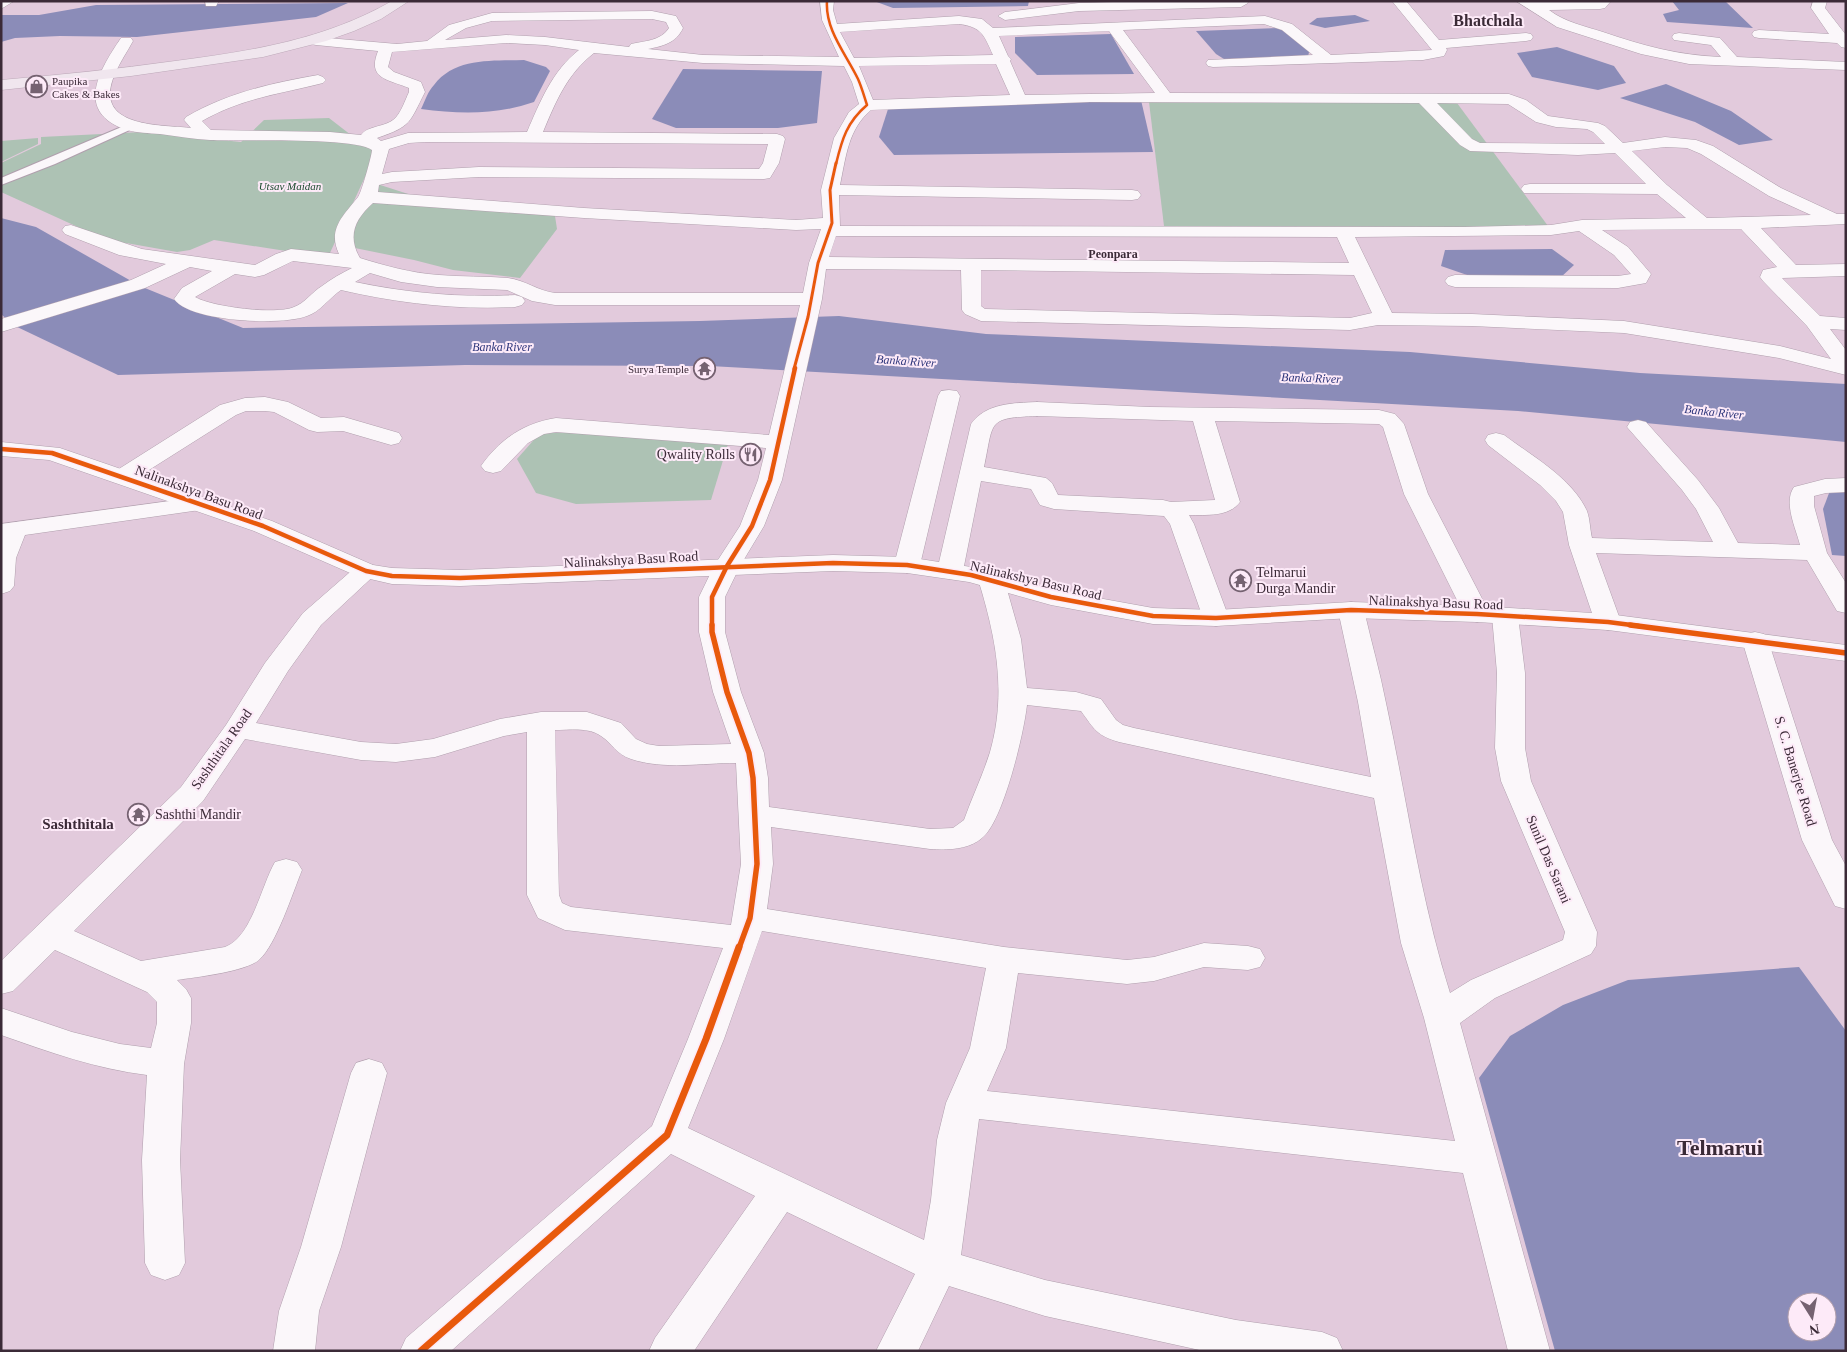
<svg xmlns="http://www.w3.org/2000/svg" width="1847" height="1352" viewBox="0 0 1847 1352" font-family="Georgia,serif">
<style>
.green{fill:#adc2b4}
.water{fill:#8b8cb8;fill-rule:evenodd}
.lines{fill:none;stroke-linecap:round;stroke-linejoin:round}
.service-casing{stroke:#b09fad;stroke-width:2}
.minor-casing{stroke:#b09fad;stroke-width:1}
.tertiary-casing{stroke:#b09fad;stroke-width:1}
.trunk-casing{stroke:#bda9b9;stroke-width:1}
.service{fill:#fbf7fa;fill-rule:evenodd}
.minor{fill:#fbf7fa;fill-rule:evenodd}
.tertiary{fill:#fbf7fa;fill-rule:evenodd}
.trunk{fill:#f0e6ee;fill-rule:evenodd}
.cycleway-far4-casing{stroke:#fdeaf8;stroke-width:4.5}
.cycleway-far3-casing{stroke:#fdeaf8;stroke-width:5}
.cycleway-far2-casing{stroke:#fdeaf8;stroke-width:7}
.cycleway-far1-casing{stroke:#fdeaf8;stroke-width:9}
.cycleway-casing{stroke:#fdeaf8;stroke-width:10}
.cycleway-far4{stroke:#e8590c;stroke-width:2.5}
.cycleway-far3{stroke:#e8590c;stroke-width:3}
.cycleway-far2{stroke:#e8590c;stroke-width:4.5}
.cycleway-far1{stroke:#e8590c;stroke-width:5.5}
.cycleway{stroke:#e8590c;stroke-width:7}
.labels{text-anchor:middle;stroke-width:4;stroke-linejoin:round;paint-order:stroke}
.far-poi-label{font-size:11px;fill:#3b2a37;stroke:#fdeaf8;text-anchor:start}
.far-park-label{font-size:11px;font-style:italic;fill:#1a492d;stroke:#fdeaf8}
.far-neighbourhood-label{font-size:12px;font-weight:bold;fill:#3b2a37;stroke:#fdeaf8}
.far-water-label{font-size:12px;font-style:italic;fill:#2e367b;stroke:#fdeaf8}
.poi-label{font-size:14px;fill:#3b2a37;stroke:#fdeaf8;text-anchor:start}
.street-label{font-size:14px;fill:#3b2a37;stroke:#fdeaf8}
.neighbourhood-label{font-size:15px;font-weight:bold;fill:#3b2a37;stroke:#fdeaf8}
.far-district-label{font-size:16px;font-weight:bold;fill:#3b2a37;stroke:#fdeaf8}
.near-district-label{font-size:22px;font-weight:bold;fill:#3b2a37;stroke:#fdeaf8}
</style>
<rect width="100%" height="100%" fill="#e2cadc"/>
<g class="green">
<path d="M1149,102L1457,103L1551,230L1200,232L1164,226Z"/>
<path d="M329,118L360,142L377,151L329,255L286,251L214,240L190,250L177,252L126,243H113L1,192V163L41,144V137L142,132L241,142L264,120Z"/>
<path d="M38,138V144L1,162V141Z"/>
<path d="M371,182L433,202L555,216L557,229L520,278L453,270L414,260L340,245Z"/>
<path d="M616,428L731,434L711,500L576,504L536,493L517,459L539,434Z"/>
</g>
<g class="water">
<path d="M874,1H1029L1028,6L893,8Z"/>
<path d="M1672,1H1725L1753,28L1667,22L1663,14L1679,10Z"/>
<path d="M348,3L316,17L137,37L60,36L15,38L1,42V15H39L96,5Z"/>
<path d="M1355,15L1370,21L1325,28L1309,24L1317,18Z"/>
<path d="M1280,28L1310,47L1308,57L1224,59L1216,54L1196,31Z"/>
<path d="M1111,34L1134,74L1037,75L1015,53V37Z"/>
<path d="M1557,47L1614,66L1626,83L1598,90L1532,77L1517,53Z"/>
<path d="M524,60L546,67L550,71L534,102C496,115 460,114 421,109C425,101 428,91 434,85C455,57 493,61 524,60Z"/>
<path d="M683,69L822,71L817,123L778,128H676L652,119Z"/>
<path d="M1666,84L1731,111L1773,140L1739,145L1695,122L1620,98Z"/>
<path d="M1141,100L1153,152L894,155L879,137L889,106Z"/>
<path d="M1,218L36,227L140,286L243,328L700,321L839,316L986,334L1410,352L1640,373L1846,384V442L1518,411L710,366L465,365L118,375L13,325L1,314Z"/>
<path d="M1552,249L1574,265L1560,278L1470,276L1441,266L1445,250Z"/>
<path d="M1846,487V556L1832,555L1823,509L1831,488Z"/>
<path d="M1799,967L1846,1031V1351H1555L1479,1078L1510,1036L1563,1005L1628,980ZM1797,1302H1827V1332H1797Z"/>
</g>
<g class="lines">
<defs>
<path id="service" d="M131,123L136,126L134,128L55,164L1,185V178Z"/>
<g id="minor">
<path d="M1,1H14L1,9Z"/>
<path d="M205,1H219L216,6H206Z"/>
<path d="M820,1H834L833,10L837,24L959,16L982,19L993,28L1265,16L1292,24L1331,55L1432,50L1392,1H1406L1439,40L1526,33L1531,34L1533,37L1531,40L1526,41L1446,48L1447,50L1444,56L1423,60L1213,67L1208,66L1206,63L1208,60L1313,55L1282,30L1264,24L1123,30L1170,93L1509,94L1526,100L1548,116L1598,123L1605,126L1623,143L1665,137L1696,140L1713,146L1781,188L1837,214H1846V224L1761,228L1796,265L1846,264V276L1782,278L1820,316L1846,318V330L1830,329L1846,350V375L1779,358L1624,333L1472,326L1378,325L1350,330L981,321L965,314L962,310L961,270L826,269L822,299L782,480L764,526L740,566L725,597V632L741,692L764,753L768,778L769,807L930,829L953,828L964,820C972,797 983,775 990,752C1007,693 996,637 978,579L982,574L991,571L1000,574L1004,579L1021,639L1027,688L1076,692L1101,699L1116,720L1123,725L1134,728L1371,777L1358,702L1338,610L1342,604L1351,602L1360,604L1364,610C1371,641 1380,672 1386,703C1407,800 1420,898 1450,993L1471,980L1563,940L1565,932L1501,781L1495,748L1497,673L1492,616L1496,610L1505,608L1514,610L1518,616L1525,673V748L1531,781L1597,932L1596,946L1591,954L1495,998L1460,1023L1550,1351H1508L1463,1173L979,1119L961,1255L1045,1280L1236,1320L1322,1332L1337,1338L1343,1351H1204L1045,1316L949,1286L918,1351H876L915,1274L787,1212L694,1351H649L655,1338L755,1196L671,1154L451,1351H400L406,1338L652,1126L688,1039L723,948L565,930L538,918L527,895V732L504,736L435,757L396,762L361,760L245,739L203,801L74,931L141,961L225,947C252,937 261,886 275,862L286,859L297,862L302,870C293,892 276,945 259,960C244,972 197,977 177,980L186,989L191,998V1023L184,1064L180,1160L185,1263L179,1275L165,1280L151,1275L145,1263L142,1160L147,1075C97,1069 49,1052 1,1035V1008L72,1032L120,1044L151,1048L157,1023V1002L147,992L55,950L13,991L1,994V961L181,787L226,725L265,663L303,613L357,566L366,563L375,566L379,571L321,625L288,671L256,723L361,742L396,744L433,739L500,719L541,712H587L621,723L636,739L647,744L659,746L731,744L713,692L699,632V597L714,566L740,526L758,480L766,448L556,432L544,434L528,443L501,471L493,473L485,471L481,466C500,439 524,423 556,418L769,435L800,305H555L532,301L507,290L437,287L401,282L370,273L355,282C408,293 461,298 515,295L522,297L525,301L522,305L515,307C456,310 398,303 341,290C329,298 320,312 307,316C282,326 190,322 174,299L182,288L212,271L190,267L145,288L1,332V319L131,280L166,264L119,255L65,234L62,230L65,226L71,225L142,249L255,265L276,254L291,249L339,254C327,229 344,215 358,197C361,194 372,155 372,150C356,137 237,141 210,140C193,139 177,136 160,134C149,133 137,133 127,130C74,113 99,70 121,38H131L133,41C125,56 110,76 110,94C110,128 168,125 191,128L184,120L186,117C227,93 272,83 318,75L323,77L326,80L323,83C280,94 242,98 202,121L211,130L330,132L361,135C367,126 384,127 393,120C401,114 405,100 409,92V88C387,79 367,79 378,51L316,45L311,44L309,41L311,38L316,37L397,44L427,41L449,25L492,13L652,11L676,16L683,28C676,43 663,46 648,49L703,55L839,57L822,20ZM652,19L666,22L669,28C661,41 644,41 631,44L629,47L545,37L506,35L445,40L466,28L492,21ZM959,24C982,27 984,35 993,55L854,58L840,32ZM1109,31L1155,93L1025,95L1010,61L1011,59L1008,56L999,36ZM506,43L545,45L579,50C552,71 540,102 527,132L408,133L381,141L377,138C412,126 409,123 425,92L421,82L394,72L388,67L392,52ZM594,53L703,63L844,66L852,82L859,104L849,112L834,138L821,190L823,218L796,220L584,208L378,192L379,185L392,182L479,177L764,179L770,178L779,163L785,139L783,136L777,134L543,132C556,101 567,74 594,53ZM996,64L1010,95L873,100L859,66ZM1090,102L1419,103L1460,145L1470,151L1578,155L1615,153L1646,184H1530L1524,185L1521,189L1524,193L1657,194L1686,218L1582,220L1551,225L1465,227L840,226L839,195L1132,200L1138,199L1141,195L1138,191L1132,190L840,185C846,157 848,129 871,110ZM1437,103L1508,104L1536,122L1556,127L1587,129L1593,132L1605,144L1480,143L1472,139ZM425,142L768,144L763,163L759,169L479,167L392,172L382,174L389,149L409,143ZM1665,147L1687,148L1701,154L1769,196L1811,215L1707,218L1667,185L1632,151ZM373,203L584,218L796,230L821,229L809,263L803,293H555C538,291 525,280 508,278C485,276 462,277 439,275C411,273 386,266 360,258C347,236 355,219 373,203ZM1741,229L1777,267L1763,270L1760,277L1763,281L1807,326L1831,359L1780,346L1624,321L1472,314L1392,313L1355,237L1551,235L1579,231L1614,255L1631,274L1618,276L1455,275L1448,277L1445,281L1448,285L1455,287L1618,288L1646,283L1651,274L1628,247L1602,230ZM836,236L1337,237L1349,263L829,257ZM293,261L352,268C342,273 331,279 322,286C312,292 305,303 294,307C277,315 212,307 195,297L235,274L255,277L264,275ZM981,270L1354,275L1372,313L1350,318L985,309L981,306ZM1027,705L1081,711C1095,730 1096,735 1119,742L1374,798L1401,943L1424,1018L1455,1141L987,1091L1006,1048L1018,973L1127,984L1154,981L1204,967L1248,970L1260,967L1265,958L1260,949L1248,946L1204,943L1154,957L1127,960L1004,947L767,909L773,864L771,827L930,849C947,850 968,850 982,838C1003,822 1024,733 1027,705ZM555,730C570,730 589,727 601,736C613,744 616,754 631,759C664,770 702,763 736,763L741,864L731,925L571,907L562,903L559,895ZM762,931L986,968L970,1048L946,1103L937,1140L931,1200L924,1240L688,1128L724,1039Z"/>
<path d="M1148,1H1247L1248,3L1241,7L1079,11L1005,20L998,16L1005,12L1079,3Z"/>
<path d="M1516,1H1611L1605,8L1600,9L1549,10C1565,22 1584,26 1603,32C1644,46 1677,55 1721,57L1711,45L1674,40L1672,37L1674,34L1679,33L1720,38L1737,57L1846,62V70L1689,64L1641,54L1557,27Z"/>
<path d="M1813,1H1827L1825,8L1846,35V48L1841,47L1837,43L1759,38L1754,37L1752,34L1754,31L1759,30L1829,34L1811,8Z"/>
<path d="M949,390L957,391L960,396L920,565L916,570L907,573L898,570L894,565L938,396L941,391Z"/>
<path d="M265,397L288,402L321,418L344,417L399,433L402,438L399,443L391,445L343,431L317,432L309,430L274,412L265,411H246L236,415L130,482L122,484L114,482L110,477L114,472L220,405L245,398Z"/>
<path d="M1037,402L1150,407L1379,410L1395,414L1404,424L1428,494L1490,614L1486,620L1477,622L1468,620L1464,614L1404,494L1383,427L1379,424L1215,421L1240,502C1229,517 1206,515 1189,515L1194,524L1229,618L1225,624L1216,626L1207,624L1203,618L1170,524L1164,516L1054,509L1040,505L1031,489L981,481L963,571L959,576L950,579L941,576L937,571L971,424C986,403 1013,403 1037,402ZM1037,416L1193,421L1215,500L1171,502L1163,500L1058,495L1052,483L1046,478L984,467C994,421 986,418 1037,416Z"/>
<path d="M1638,420L1646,422L1698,480L1719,508L1738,543L1800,545C1796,529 1783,502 1794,487L1825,479L1846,478V492L1826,493L1814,496V506L1827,553L1846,583V613L1837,611L1807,560L1596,553L1621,622L1617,628L1608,630L1599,628L1595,622L1569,545L1563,512L1556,501L1540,485L1488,445L1485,440L1488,435L1496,433L1504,435C1532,456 1572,478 1587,511C1590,519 1590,530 1592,538L1713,542L1696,509L1682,490L1627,427L1630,422Z"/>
<path d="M199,497L207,499L211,504L207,509L25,535L16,558L14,586L10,591L1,594V524Z"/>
<path d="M1755,632L1764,634L1768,640L1832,840L1846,866V909L1835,906L1802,840L1742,640L1746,634Z"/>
<path d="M369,1059L382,1063L387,1073L341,1247L319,1311L315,1351H273L279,1311L301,1247L351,1073L356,1063Z"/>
</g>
<path id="tertiary" d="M1,442L60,448L272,521L373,565L392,568L460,570L833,555L907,557L971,567L1054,590L1153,608L1216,610L1351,602L1477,606L1608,614L1846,645V661L1608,630L1477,622L1351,618L1216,626L1153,624L1051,605L969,582L907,573L833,571L460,586L392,584L357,576L254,531L49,460L1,456Z"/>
<path id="trunk" d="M392,1H409L381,19L354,31L326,41L263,57L131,76L1,90V80C59,75 117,69 175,61C251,51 324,40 392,1Z"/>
</defs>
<use href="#service" class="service-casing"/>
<use href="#minor" class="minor-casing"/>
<use href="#tertiary" class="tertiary-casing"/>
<use href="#trunk" class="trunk-casing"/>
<use href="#service" class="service"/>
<use href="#minor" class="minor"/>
<use href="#tertiary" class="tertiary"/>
<use href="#trunk" class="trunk"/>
<defs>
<path id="cycleway-far4" d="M827,1C825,30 846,54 858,79C862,88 864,96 867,105C847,122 842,139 836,164"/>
<path id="cycleway-far3" d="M794,369L808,317L818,263L832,223L830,190L836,163"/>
<g id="cycleway-far2">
<path d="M1,449L52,453L263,526L366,571L392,576L460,578L833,563L907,565L971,575L1051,597L1153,616L1216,618L1351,610L1477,614L1608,622L1639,626"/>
<path d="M712,626V597L727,566L752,526L770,480L795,368"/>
</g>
<g id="cycleway-far1">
<path d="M712,625V632L727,692L749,753L753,778L757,864L750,918L739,948"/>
<path d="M1630,625L1846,653"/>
</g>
<path id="cycleway" d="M421,1351L667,1135L706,1039L739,947"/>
</defs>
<use href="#cycleway-far4" class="cycleway-far4-casing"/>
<use href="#cycleway-far3" class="cycleway-far3-casing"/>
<use href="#cycleway-far2" class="cycleway-far2-casing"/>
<use href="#cycleway-far1" class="cycleway-far1-casing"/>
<use href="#cycleway" class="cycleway-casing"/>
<use href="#cycleway-far4" class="cycleway-far4"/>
<use href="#cycleway-far3" class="cycleway-far3"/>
<use href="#cycleway-far2" class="cycleway-far2"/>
<use href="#cycleway-far1" class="cycleway-far1"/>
<use href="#cycleway" class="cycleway"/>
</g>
<defs>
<symbol id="shop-ring" viewBox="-11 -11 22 22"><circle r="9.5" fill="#fdeaf8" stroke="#756271" stroke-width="1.5"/><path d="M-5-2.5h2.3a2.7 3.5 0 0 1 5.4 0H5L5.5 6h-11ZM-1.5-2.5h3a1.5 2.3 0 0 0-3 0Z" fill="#756271"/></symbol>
<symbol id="temple-ring" viewBox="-11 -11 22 22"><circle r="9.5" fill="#fdeaf8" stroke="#756271" stroke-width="1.5"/><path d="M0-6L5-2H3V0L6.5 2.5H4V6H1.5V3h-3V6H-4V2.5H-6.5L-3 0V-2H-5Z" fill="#756271"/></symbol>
<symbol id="restaurant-ring" viewBox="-11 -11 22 22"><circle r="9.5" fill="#fdeaf8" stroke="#756271" stroke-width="1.5"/><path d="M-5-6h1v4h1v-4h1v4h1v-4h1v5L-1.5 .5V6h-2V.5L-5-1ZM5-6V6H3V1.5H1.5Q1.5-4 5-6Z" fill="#756271"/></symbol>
</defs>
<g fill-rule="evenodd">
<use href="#shop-ring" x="24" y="74" width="25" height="25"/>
<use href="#temple-ring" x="692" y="356" width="25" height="25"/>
<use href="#restaurant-ring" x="738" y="442" width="25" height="25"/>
<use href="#temple-ring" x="1228" y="568" width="25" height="25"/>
<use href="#temple-ring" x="126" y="802" width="25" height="25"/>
</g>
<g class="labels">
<g class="far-poi-label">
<text x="52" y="85">Paupika<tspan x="52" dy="13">Cakes &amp; Bakes</tspan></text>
<text x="689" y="373" text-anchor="end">Surya Temple</text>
</g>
<g class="far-park-label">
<text x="290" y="190">Utsav Maidan</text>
</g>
<g class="far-neighbourhood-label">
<text x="1113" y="258">Peonpara</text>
</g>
<g class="far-water-label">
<text x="502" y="351">Banka River</text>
<text transform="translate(906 361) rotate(4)" y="4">Banka River</text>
<text transform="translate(1311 378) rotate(2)" y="4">Banka River</text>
<text transform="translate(1714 412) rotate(6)" y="4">Banka River</text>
</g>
<g class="poi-label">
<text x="735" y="459" text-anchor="end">Qwality Rolls</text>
<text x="1256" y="577">Telmarui<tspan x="1256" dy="16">Durga Mandir</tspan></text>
<text x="155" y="819">Sashthi Mandir</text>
</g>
<g class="street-label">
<text transform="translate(199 492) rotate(20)" y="5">Nalinakshya Basu Road</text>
<text transform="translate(631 559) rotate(-3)" y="5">Nalinakshya Basu Road</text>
<text transform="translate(1036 580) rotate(13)" y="5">Nalinakshya Basu Road</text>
<text transform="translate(1436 602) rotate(2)" y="5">Nalinakshya Basu Road</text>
<text transform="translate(221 749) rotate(-55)" y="5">Sashthitala Road</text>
<text transform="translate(1796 771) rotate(73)" y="5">S. C. Banerjee Road</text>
<text transform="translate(1549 859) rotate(67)" y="5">Sunil Das Sarani</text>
</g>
<g class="neighbourhood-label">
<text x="78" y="829">Sashthitala</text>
</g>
<g class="far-district-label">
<text x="1488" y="26">Bhatchala</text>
</g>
<g class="near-district-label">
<text x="1720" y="1155">Telmarui</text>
</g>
</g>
<rect width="1847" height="1352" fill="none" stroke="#3b2a37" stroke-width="5"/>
<g transform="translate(1812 1317) rotate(169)"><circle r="24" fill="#fdeaf8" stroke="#af9dab"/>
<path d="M0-4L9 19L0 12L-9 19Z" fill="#756271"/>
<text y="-8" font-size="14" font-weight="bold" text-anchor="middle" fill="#3b2a37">N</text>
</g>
</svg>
